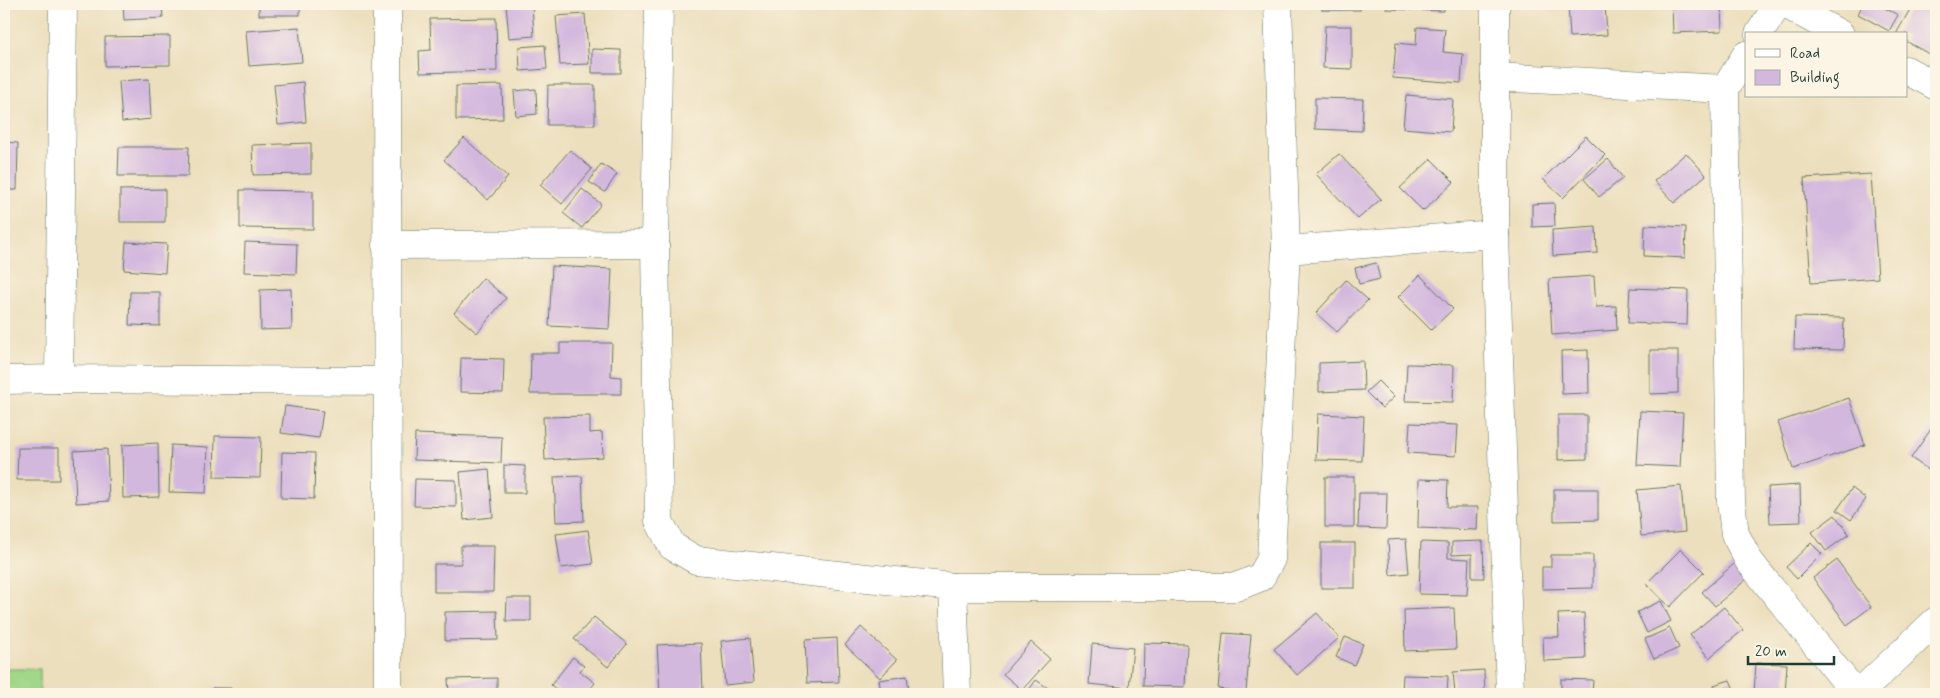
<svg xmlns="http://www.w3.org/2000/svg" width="1940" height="698" viewBox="0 0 1940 698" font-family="Mynerve,sans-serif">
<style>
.green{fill:#a0d788;stroke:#608a5e}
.building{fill:#d3b8de}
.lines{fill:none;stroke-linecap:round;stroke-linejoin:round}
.minor-casing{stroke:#677664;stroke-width:29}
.minor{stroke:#fff;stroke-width:28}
</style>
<rect width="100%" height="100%" fill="#fcf5e5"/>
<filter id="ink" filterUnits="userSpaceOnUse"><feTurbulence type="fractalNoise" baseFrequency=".02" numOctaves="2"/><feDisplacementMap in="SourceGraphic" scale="10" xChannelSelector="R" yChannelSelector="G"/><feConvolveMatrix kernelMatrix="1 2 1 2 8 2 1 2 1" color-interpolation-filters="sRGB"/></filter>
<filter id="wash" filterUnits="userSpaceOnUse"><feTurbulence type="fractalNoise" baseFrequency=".0096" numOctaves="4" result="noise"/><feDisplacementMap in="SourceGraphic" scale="20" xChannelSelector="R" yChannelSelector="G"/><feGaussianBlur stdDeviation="1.12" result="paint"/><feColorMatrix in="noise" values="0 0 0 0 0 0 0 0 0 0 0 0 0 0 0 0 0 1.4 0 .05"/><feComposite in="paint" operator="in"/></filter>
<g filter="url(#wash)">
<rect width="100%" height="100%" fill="#ecdfbd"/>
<rect class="green" x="4" y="669" width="36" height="25"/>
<g id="blocks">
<g class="building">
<path d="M123,4H162L163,18L124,20Z"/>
<rect x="259" y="4" width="41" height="11"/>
<path d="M506,4H532L534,36L509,38Z"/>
<rect x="1322" y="4" width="38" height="6"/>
<path d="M1387,4H1444V11L1386,9Z"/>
<path d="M1568,4H1605L1607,35L1570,37Z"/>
<path d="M1672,4H1721L1722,31L1673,33Z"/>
<path d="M1863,4H1877L1898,15L1889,31L1858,14Z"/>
<path d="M1913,4H1936V58L1906,41V34H1896Z"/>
<path d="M585,14L589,64L560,65L556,16Z"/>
<path d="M496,18L497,71L420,73L419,51L431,50L430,19Z"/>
<path d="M1325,26H1352V69L1323,68Z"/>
<path d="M299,27L302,62L249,66L246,31Z"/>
<path d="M1417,27L1445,29L1443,52L1463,54L1461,83L1393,78L1396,43L1416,45Z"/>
<path d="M170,36V65L105,66V37Z"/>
<path d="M545,45L547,69L520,71L519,47Z"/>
<path d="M592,49L621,50V73H592Z"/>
<path d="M149,79L151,119L122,122L119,81Z"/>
<path d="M303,82L306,122L278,125L274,85Z"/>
<path d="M502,85L503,119L456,120V86Z"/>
<path d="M548,85H595V125H547Z"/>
<path d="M536,89L537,114L516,116L514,91Z"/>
<path d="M1406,95L1453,99L1451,132L1403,128Z"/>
<path d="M1315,98L1363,99L1362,131L1315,129Z"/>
<path d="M1586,136L1605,155L1563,198L1543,179Z"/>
<path d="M464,138L508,177L488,200L444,160Z"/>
<path d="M4,142L18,143L17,190H4Z"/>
<path d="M311,143V174L253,175L252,145Z"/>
<path d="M119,147H189L188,176H118Z"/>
<path d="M570,150L592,169L562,204L540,185Z"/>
<path d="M1686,153L1706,175L1674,203L1654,181Z"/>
<path d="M1339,154L1381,199L1358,219L1316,174Z"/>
<path d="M1431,159L1454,182L1423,211L1400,188Z"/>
<path d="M1608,159L1623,178L1599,197L1584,179Z"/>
<path d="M601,164L617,174L605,192L589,182Z"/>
<path d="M1871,174L1878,278L1811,283L1804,178Z"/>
<path d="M165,189V222H120V190Z"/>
<path d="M582,189L601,204L582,228L563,213Z"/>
<path d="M240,190L313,191V229L240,228Z"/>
<path d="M1554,203L1555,226L1532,227V204Z"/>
<path d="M9,211V261L4,262V212Z"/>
<path d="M1645,225L1686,227L1685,258L1644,256Z"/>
<path d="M1596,227L1597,253L1553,256L1552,230Z"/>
<path d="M126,242L167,244L165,273L124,270Z"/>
<path d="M245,242L297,244L296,274L244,272Z"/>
<path d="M1376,263L1380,279L1359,284L1355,268Z"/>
<path d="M552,266L612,269L609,329L549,326Z"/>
<path d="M1420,275L1453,309L1431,330L1398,297Z"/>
<path d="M1594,276L1596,307L1616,306L1617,330L1552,335L1549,279Z"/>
<path d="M483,278L506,298L477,333L454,313Z"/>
<path d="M1346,280L1368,300L1337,332L1316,313Z"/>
<path d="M1630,288L1688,290L1687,325L1628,323Z"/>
<path d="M291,289L292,329L261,330L260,290Z"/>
<path d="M130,292H160V326L129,325Z"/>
<path d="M1795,317L1844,318L1843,350L1794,349Z"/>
<path d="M560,343H612L611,376L621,377V394H530L531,353H560Z"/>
<path d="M1588,350L1589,393L1562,394L1561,351Z"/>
<path d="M1650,350H1678V393L1650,394Z"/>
<path d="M461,358L504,359L503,393L460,392Z"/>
<path d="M1363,361L1364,390L1319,392V363Z"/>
<path d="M1407,364L1454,365L1453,402L1405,401Z"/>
<path d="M1378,381L1394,397L1382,408L1366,392Z"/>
<path d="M1849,398L1865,445L1793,469L1778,422Z"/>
<path d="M285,406L323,411L319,438L281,433Z"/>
<path d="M1640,411L1683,413L1680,467L1637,465Z"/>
<path d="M1318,414L1364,416L1362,461L1316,460Z"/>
<path d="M1558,415H1587V459L1558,460Z"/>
<path d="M590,416V433L602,432L603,457L545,460L543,417Z"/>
<path d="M1410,423L1458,425L1456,456L1408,453Z"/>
<path d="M1931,429L1936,433V475L1911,458Z"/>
<path d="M415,434L502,437L501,463L414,460Z"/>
<path d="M215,436L261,437L260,478L214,477Z"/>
<path d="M158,443L159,497L123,498L122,445Z"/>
<path d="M171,445L208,447L206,493L169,492Z"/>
<path d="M18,448H59V480H17Z"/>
<path d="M107,449L109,501L76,503L74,451Z"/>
<path d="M282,452L315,453L314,499L281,498Z"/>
<path d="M504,465L525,466V493H504Z"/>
<path d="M489,469L493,517L464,520L460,472Z"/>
<path d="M582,476L584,521L556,522L554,477Z"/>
<rect x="1325" y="477" width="29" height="50"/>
<path d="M415,479L456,480V507L414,506Z"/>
<path d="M1419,479L1448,480L1447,507H1478L1477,530L1418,528Z"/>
<path d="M1800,485L1801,522L1770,523L1768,487Z"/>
<path d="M1681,486L1685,532L1641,536L1637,490Z"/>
<path d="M1852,488L1866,499L1851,520L1837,510Z"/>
<path d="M1554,489H1598V520L1554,521Z"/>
<path d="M1359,493H1387L1386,529L1358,528Z"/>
<path d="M1835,515L1849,534L1826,551L1812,532Z"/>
<path d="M588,530L593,564L561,568L556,534Z"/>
<path d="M1406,539L1409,573L1390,575L1388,540Z"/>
<path d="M1483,541L1484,578H1472V554L1452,555V542Z"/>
<path d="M1421,542L1448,543V558L1469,559L1467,595L1419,594Z"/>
<rect x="1321" y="543" width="34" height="45"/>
<path d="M1811,543L1822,554L1797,579L1786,567Z"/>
<path d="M461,546H494L493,592H434V564H461Z"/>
<path d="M1681,549L1704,572L1670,607L1646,584Z"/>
<path d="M1551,555H1593V588L1542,589V567H1551Z"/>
<path d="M1837,560L1871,607L1847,625L1813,578Z"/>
<path d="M1735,563L1748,578L1715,606L1702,592Z"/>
<path d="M507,598H531V621H506Z"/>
<path d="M1661,601L1671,621L1647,633L1637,612Z"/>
<path d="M1724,607L1743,630L1709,658L1690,635Z"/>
<path d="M1454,608L1456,649L1405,651L1404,610Z"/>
<path d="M497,611L498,640L445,641V612Z"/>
<path d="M1317,613L1339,638L1297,675L1274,649Z"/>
<path d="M1584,613L1586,659L1544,661L1543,637H1559L1558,614Z"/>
<path d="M594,617L627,644L608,667L574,639Z"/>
<path d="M861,627L897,660L880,678L845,645Z"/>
<path d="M1670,628L1679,648L1654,659L1645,639Z"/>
<path d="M1223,633L1251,635L1246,692L1218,689Z"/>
<path d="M1345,637L1363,644L1354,665L1336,657Z"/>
<path d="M750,638L754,682L725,685L721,641Z"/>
<path d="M837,638L839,682L807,683L805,640Z"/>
<path d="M1031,642L1050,659L1022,690L1003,674Z"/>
<path d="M701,643L703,691L660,693L657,645Z"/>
<path d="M1144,643L1187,644L1185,687L1143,686Z"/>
<path d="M1092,644L1133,648L1129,688L1089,684Z"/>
<path d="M573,657L584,666L580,671L595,683L586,694H562L551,685Z"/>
<path d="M1756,663L1787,664L1785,694H1754Z"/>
<path d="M1484,670L1485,694H1455L1453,672Z"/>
<path d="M1403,675L1448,676L1447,694H1402Z"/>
<path d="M907,676L909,690L881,693L879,680Z"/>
<path d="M497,678V694H449L448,679Z"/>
<path d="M1561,679L1593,680L1592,694H1561Z"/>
<path d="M1036,680L1057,694H1026Z"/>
<path d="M1730,680L1736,694H1718L1714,685Z"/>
<path d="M212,688H231L232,694H212Z"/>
<rect x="1274" y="692" width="22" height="2"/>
</g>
</g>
</g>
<g filter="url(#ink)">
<use href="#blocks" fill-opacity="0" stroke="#677664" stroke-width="1"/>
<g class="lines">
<defs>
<g id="minor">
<path d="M63,4L59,379L386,381"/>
<path d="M387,4L388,694"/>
<path d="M659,4L655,244L659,521L672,546L696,560L953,587H1236L1261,577L1271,559L1286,250L1278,4"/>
<path d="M1495,4V234L1510,694"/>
<path d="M1785,4L1840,34"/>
<path d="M1759,34L1778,4"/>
<path d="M1746,55L1725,89L1731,501L1735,534L1749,561L1856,694"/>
<path d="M1906,70L1936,86"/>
<path d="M1495,77L1725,89"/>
<path d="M386,245L655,244"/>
<path d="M1286,250L1495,234"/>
<path d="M4,380L59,379"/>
<path d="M953,587L957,694"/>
<path d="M1858,694L1936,621"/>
</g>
</defs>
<use href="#minor" class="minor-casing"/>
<use href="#minor" class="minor"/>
</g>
</g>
<rect width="1940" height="698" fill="none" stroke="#fcf5e5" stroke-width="20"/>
<rect x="1745" y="32" width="162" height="65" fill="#fcf5e5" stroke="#a4ab9e"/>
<rect x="1755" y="49" width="25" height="8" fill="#ffffff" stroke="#a4ab9e"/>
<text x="1790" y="58" font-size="15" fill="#1f3d34">Road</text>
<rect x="1755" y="70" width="25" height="15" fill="#d3b8de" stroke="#a4ab9e"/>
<text x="1790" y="82" font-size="15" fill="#1f3d34">Building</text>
<path d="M1748 656v8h86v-8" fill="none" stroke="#1f3d34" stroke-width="2.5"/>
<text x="1755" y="656" font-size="15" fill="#1f3d34" stroke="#fcf5e5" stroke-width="4" paint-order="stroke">20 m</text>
</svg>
